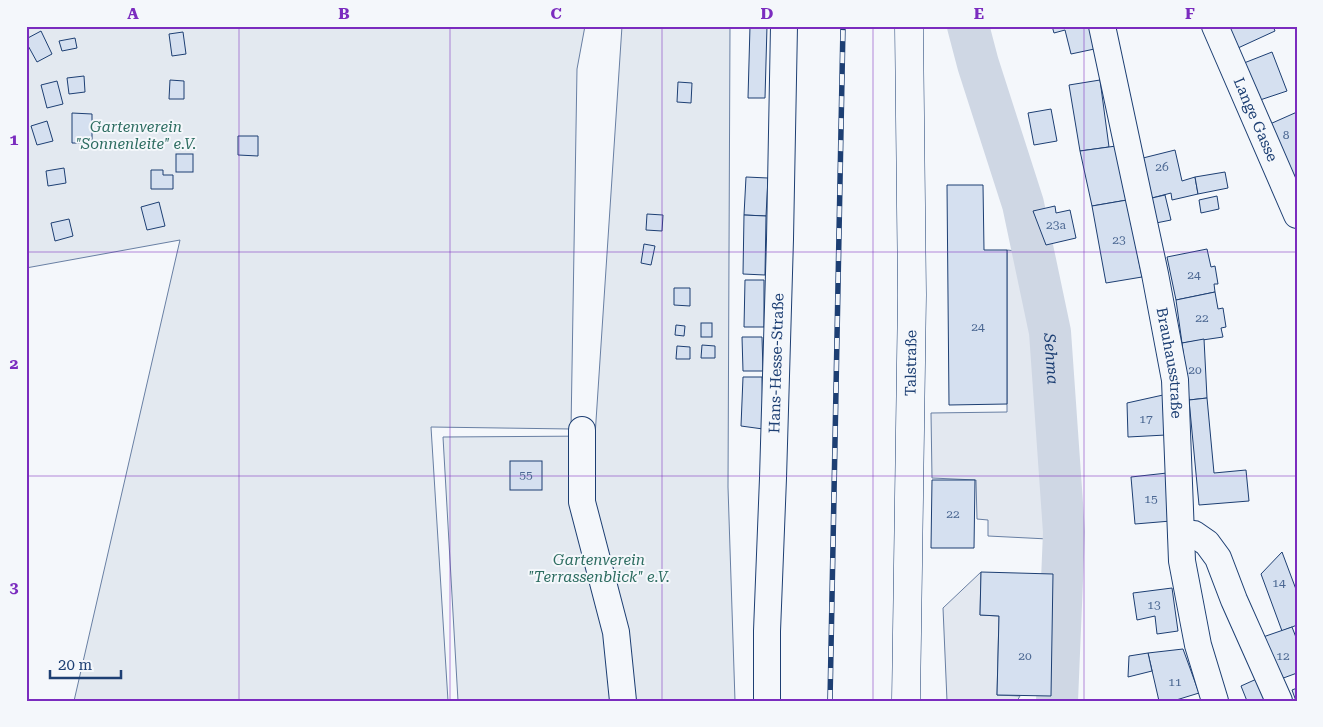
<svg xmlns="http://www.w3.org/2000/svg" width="1323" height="727" viewBox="0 0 1323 727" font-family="'Roboto Serif',serif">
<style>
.green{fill:#e3e9f0;stroke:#687fa3}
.parking{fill:#e3e8f0;stroke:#687fa3}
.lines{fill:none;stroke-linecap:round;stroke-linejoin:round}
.river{stroke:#cfd7e4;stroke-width:42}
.building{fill:#d5e0f0;stroke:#1d3f73}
.minor-casing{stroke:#1d3f73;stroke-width:28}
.major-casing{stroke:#1d3f73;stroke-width:29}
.minor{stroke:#f4f7fb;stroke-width:26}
.major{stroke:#f4f7fb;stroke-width:28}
.rail-casing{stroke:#1d3f73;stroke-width:5.5}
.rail{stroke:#f4f7fb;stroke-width:4;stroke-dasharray:11;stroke-linecap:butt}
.grid{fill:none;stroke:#7b2cbf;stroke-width:1;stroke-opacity:0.55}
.labels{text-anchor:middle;stroke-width:4;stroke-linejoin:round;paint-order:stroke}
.number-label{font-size:12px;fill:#4b6792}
.street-label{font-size:15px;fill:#1d3f73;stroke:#f4f7fb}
.park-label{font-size:15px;font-style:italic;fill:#2c6c60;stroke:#f4f7fb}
.water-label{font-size:16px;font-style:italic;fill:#1d3f73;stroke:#f4f7fb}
.neatline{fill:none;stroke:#7b2cbf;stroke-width:2}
.grid-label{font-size:16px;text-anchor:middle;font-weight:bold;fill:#7b2cbf}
</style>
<rect width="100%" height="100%" fill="#f4f7fb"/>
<g class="green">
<path d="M26,26H585L577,69L571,429L431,427L448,701H74L180,240L26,268Z"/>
<path d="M622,26H730L728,487L735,701H458L443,437L595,436Z"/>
</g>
<g class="parking">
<path d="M1007,250L1026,252L1046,330L1049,422L1048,539L988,536V520L977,519L976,480L932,478L931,413L1007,412Z"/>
<path d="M981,572L980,615L999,616L997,695L1020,696L1017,701H947L943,608Z"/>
</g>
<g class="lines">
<path class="river" id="s1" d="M968,26L978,64L1023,204L1050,332L1064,532L1057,701"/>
</g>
<g class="building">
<path d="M750,26H767L765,98H748Z"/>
<path d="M1052,26H1094L1099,48L1071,54L1065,30L1054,33Z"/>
<path d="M1228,26H1273L1275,31L1238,48Z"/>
<path d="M41,31L52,54L37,62L26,42V39Z"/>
<path d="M183,32L186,54L172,56L169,34Z"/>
<path d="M75,38L77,48L62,51L59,41Z"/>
<path d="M1272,52L1287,91L1260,100L1244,63Z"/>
<path d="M84,76L85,92L69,94L67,78Z"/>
<path d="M170,80L184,81V99H169Z"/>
<path d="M1100,80L1109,147L1080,151L1069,85Z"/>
<path d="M57,81L63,104L47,108L41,85Z"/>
<path d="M678,82L692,83L691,103L677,102Z"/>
<path d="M1051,109L1057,141L1034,145L1028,113Z"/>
<path d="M1297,112V174L1291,177L1270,124Z"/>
<path d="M72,113L92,114V143H72Z"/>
<path d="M47,121L53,141L37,145L31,126Z"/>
<path d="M238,136H258V156L238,155Z"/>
<path d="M1116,146L1127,200L1092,206L1080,151Z"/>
<path d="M1175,150L1182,181L1195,177L1198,194L1172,200L1171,193L1152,198L1143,158Z"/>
<rect x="176" y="154" width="17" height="18"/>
<path d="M64,168L66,183L48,186L46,171Z"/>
<path d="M151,170H163V175H173V189H151Z"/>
<path d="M1225,172L1228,188L1198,194L1195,177Z"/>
<path d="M746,177L768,178L766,216L744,215Z"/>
<path d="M947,185H983L984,250H1007V404L949,405Z"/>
<path d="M1165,195L1171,220L1156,223L1152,198Z"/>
<path d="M1217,196L1219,209L1201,213L1199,200Z"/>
<path d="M1127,200L1142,277L1106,283L1092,206Z"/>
<path d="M159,202L165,226L147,230L141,207Z"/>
<path d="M1055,206L1056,213L1070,210L1076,238L1046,245L1033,211Z"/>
<path d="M647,214L663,215L662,231L646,230Z"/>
<path d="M744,215L766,216L765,275L743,274Z"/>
<path d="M69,219L73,236L55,241L51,223Z"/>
<path d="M644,244L655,246L651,265L641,263Z"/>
<path d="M1207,249L1211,267L1215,266L1218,284H1214L1215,292L1176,300L1167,257Z"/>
<path d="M745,280H764V327H744Z"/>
<path d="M674,288H690V306L674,305Z"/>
<path d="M1215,292L1218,309L1223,308L1226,327L1221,328L1223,337L1182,343L1176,300Z"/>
<rect x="701" y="323" width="11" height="14"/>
<path d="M676,325L685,326L684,336L675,335Z"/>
<path d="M742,337H762L763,371H743Z"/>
<path d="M1204,339L1207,398L1189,400L1182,343Z"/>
<path d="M702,345L715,346V358H701Z"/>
<path d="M677,346L690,347V359H676Z"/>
<path d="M743,377H762L763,429L741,426Z"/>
<path d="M1163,395L1166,435L1128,437L1127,403Z"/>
<path d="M1207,398L1214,473L1246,470L1249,501L1199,505L1189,400Z"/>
<rect x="510" y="461" width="32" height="29"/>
<path d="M1167,473L1171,521L1135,524L1131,477Z"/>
<path d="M932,480H975L974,548H931Z"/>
<path d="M1282,552L1297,592V625L1282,631L1261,574Z"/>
<path d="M981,572L1053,574L1051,696L997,695L999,616L980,615Z"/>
<path d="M1172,588L1178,631L1157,634L1155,616L1137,620L1133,593Z"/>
<path d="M1292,627L1297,640V673L1278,680L1263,637Z"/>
<path d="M1183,649L1199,693L1173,701H1159L1148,653Z"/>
<path d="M1148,653L1152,671L1128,677L1129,656Z"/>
<path d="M1261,677L1272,701H1247L1241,686Z"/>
<path d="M1297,688V701H1296L1292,690Z"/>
</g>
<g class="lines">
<defs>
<g id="minor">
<path id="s2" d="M1102,26L1155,274L1175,380L1182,561L1198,645L1215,701"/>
<path id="s3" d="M1215,26L1297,215"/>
<path d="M582,430V502L616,632L623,701"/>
<path d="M1181,534H1194L1207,543L1218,558L1234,600L1279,701"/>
<path id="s4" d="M767,701V631L773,478L780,239L784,26"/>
</g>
<g id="major">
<path id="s5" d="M906,701L912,295L909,26"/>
</g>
</defs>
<use href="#minor" class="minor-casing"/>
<use href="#major" class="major-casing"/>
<use href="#minor" class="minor"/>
<use href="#major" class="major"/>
<defs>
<path id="rail" d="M830,701L843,26"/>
</defs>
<use href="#rail" class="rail-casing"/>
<use href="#rail" class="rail"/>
</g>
<path class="grid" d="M239,26V701M450,26V701M662,26V701M873,26V701M1084,26V701M26,252H1297M26,476H1297"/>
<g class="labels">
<g class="number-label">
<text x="1286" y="139">8</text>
<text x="1162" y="171">26</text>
<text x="1056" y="229">23a</text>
<text x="1119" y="244">23</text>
<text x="1194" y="279">24</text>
<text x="1202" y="322">22</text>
<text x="978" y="331">24</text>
<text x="1195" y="374">20</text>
<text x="1146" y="423">17</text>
<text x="526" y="479">55</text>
<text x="1151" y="503">15</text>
<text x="953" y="518">22</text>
<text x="1279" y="587">14</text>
<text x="1154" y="609">13</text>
<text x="1025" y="660">20</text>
<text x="1283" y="660">12</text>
<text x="1175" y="686">11</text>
</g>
<g class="street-label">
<text dy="5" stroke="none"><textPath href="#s3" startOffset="102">Lange Gasse</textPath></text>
<text dy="5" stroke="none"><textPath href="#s2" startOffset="344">Brauhausstraße</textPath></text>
<text dy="5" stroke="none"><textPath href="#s4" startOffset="338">Hans-Hesse-Straße</textPath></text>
<text dy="5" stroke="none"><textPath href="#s5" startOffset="338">Talstraße</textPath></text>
</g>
<g class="park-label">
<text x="136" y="132">Gartenverein<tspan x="136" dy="17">"Sonnenleite" e.V.</tspan></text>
<text x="599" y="565">Gartenverein<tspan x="599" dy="17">"Terrassenblick" e.V.</tspan></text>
</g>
<g class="water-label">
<text dy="6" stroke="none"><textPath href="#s1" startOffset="344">Sehma</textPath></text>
</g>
</g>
<rect width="1323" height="727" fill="none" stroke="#f4f7fb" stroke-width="55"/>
<path d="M50 670v8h71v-8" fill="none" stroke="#1d3f73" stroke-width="2.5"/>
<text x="58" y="670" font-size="15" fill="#1d3f73" stroke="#f4f7fb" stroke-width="4" paint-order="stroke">20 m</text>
<rect x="28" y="28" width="1268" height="672" class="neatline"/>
<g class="grid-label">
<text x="133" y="19">A</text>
<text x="344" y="19">B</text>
<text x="556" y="19">C</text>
<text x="767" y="19">D</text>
<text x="979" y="19">E</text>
<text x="1190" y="19">F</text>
<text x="14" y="145">1</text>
<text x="14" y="369">2</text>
<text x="14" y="593">3</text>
</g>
</svg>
